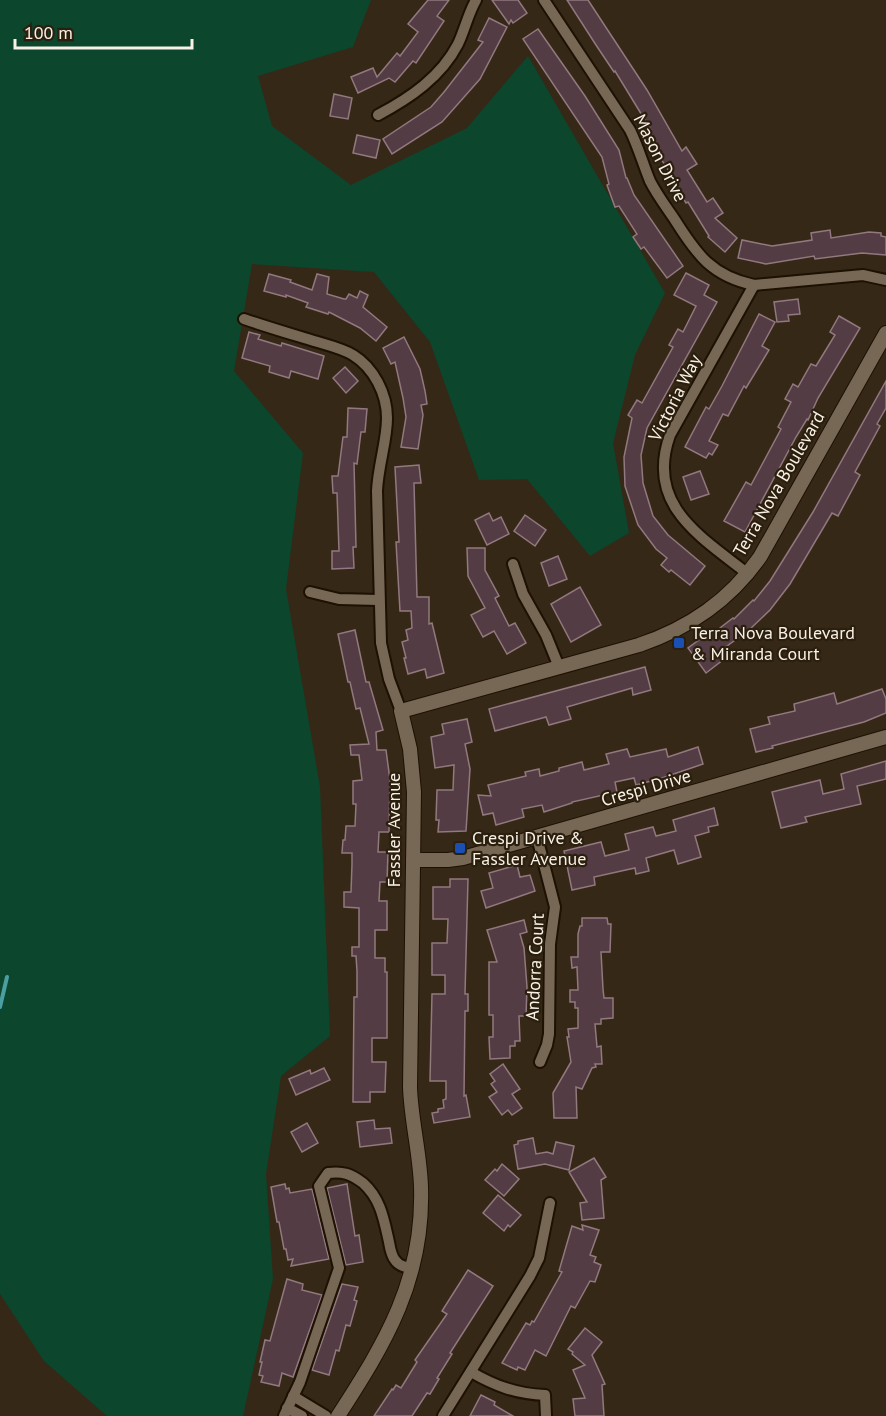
<svg xmlns="http://www.w3.org/2000/svg" width="886" height="1416" viewBox="0 0 886 1416" font-family="'PT Sans',sans-serif">
<style>
.green{fill:#0c462c}
.lines{fill:none;stroke-linecap:round;stroke-linejoin:round}
.stream{stroke:#4b9ea2;stroke-width:4}
.building{fill:#533c43;stroke:#92787f;stroke-width:1.5}
.minor-casing{stroke:#1d1102;stroke-width:14}
.tertiary-casing{stroke:#1d1102;stroke-width:16}
.minor{stroke:#776755;stroke-width:10}
.tertiary{stroke:#776755;stroke-width:14}
.transit-dot{fill:#1a4fb4;stroke:#2b1f0e;stroke-width:2}
.labels{text-anchor:middle;stroke-width:4.5;stroke-linejoin:round;paint-order:stroke}
.street-label{font-size:18px;fill:#f9f0e6;stroke:#2b1f0e}
.poi-label{font-size:18px;fill:#f9f0e6;stroke:#2b1f0e;text-anchor:start}
</style>
<rect width="100%" height="100%" fill="#362817"/>
<path class="green" d="M0,0H371L353,47L258,76L272,126L351,185L467,128L528,56L665,293L635,355L613,443L629,533L590,556L527,479L479,480L430,342L374,272L252,264L234,371L303,453L286,589L320,787L330,1036L281,1076L266,1174L273,1279L243,1416H107L44,1361L0,1294Z"/>
<g class="lines">
<path class="stream" d="M0,1007L7,977"/>
</g>
<g class="building">
<path d="M428,0H449L437,16L444,21L416,63L413,61L395,82L389,78L358,93L351,77L373,68L377,77L397,53L400,56L418,32L408,24Z"/>
<path d="M492,0H518L527,13L513,23L511,20L509,24Z"/>
<path d="M567,0H588L647,90L682,151L686,147L697,164L687,170L707,202L713,198L723,213L715,218L737,238L725,252L708,237L709,236L688,202L686,203L674,183L676,182L661,159L664,157L650,131L651,130L615,71L614,72L596,45Z"/>
<path d="M489,18L507,27L480,79L442,122L392,154L383,139L431,107L444,92L483,42L478,40Z"/>
<path d="M538,29L585,96L619,150L626,178H627L634,195L683,266L667,278L644,247L641,249L633,237L637,234L619,206L615,207L607,185L609,184L602,157L523,39Z"/>
<path d="M334,94L352,98L348,119L330,116Z"/>
<path d="M357,135L380,140L376,158L353,153Z"/>
<path d="M830,230L831,238L869,232L881,233V236L886,237V255L862,253L815,259L814,256L766,264L738,258L742,240L772,246L812,240L811,233Z"/>
<path d="M686,273L709,285L704,295L717,302L647,428L641,455L643,483L653,516L668,535L705,566L690,585L671,570L669,572L661,565L667,558L656,549L638,525L625,486L624,457L632,418L628,415L637,400L642,403L673,347L669,345L678,329L683,332L696,306L674,295Z"/>
<path d="M269,274L291,280L290,282L312,290L317,274L329,277L327,294L344,299H346L349,294L357,298L360,291L368,295L363,307L387,327L376,341L360,328L329,312L328,314L306,307L308,303L286,295V297L264,291Z"/>
<path d="M798,299L800,314L788,315L789,321L777,322L774,302Z"/>
<path d="M759,314L775,322L762,346L769,350L746,388L744,386L728,416L723,414L709,441L718,445L712,455L709,453L706,458L685,447L706,407L709,409L722,386Z"/>
<path d="M839,316L860,328L818,398L808,420L807,419L796,437L745,532L724,521L746,482L751,485L781,429L778,427L791,402L785,399L793,384L798,387L811,364L816,366L835,335L830,332Z"/>
<path d="M249,332L260,335L258,339L281,346L282,343L324,356L318,379L291,371L289,378L269,372L270,366L242,358Z"/>
<path d="M404,337L420,369L425,391L427,404L421,405L423,415L418,449L401,447L406,417L403,398L395,362L391,364L383,348Z"/>
<path d="M345,367L358,381L346,393L333,378Z"/>
<path d="M886,381V408L877,424L880,426L855,472L860,475L838,516L832,513L790,584L770,610L749,630L723,649L728,656L706,673L688,648L710,632L712,634L733,618L734,619L753,600L754,601L770,581L813,512Z"/>
<path d="M348,408L367,409L365,432H361L357,464L354,463L356,547H353L354,568L332,569V551H339L337,493H333L332,476H338L343,437H347Z"/>
<path d="M419,465L421,483H414L417,597H429V624L432,623L444,673L427,678L425,669L408,674L404,658H406L402,642L408,640L406,630L412,628L411,611H400L396,542H399L395,467Z"/>
<path d="M700,471L709,494L691,500L683,477Z"/>
<path d="M489,513L493,521L501,517L509,534L487,545L475,520Z"/>
<path d="M525,515L546,530L535,546L514,531Z"/>
<path d="M467,548H485V570L499,596L495,598L509,626L515,623L526,643L507,654L494,631L483,637L471,615L485,608L468,576Z"/>
<path d="M558,556L567,579L549,586L541,563Z"/>
<path d="M580,587L601,625L571,642L551,604Z"/>
<path d="M355,630L366,682H369L383,730L376,732L377,750H386L390,780L389,832H379L378,852H388L387,882H380L379,901H387V930H375V958H385V972H387V1038H372V1062H386L385,1092H370V1102H353L354,997H357V971L356,956H352V947H359V908L344,907V892H351L352,864V853H342L343,840H345L346,826H355L356,804H353V781L362,780L359,755H351L350,745L369,744L360,708L356,709L350,682H348L338,634Z"/>
<path d="M645,667L651,690L633,695L632,688L567,707L571,719L549,725L546,717L495,731L489,709Z"/>
<path d="M882,689L886,699V713L864,722L772,746L773,748L756,752L750,729L770,724L768,717L795,711L794,704L834,693L837,704Z"/>
<path d="M467,719L472,742L465,744L470,769L466,831L438,832L439,820H436L437,790H453L454,765L435,768L431,737L444,734L442,724Z"/>
<path d="M698,747L703,764L662,778L636,785L634,778L615,782L617,792L572,802V803L544,812L542,805L522,809L524,817L496,825L493,813L483,815L478,795L491,796L488,785L526,776L525,772L539,769L540,776L559,771V768L582,762L584,770L609,764L606,754L627,749L630,757L666,749L668,757Z"/>
<path d="M886,761V779L857,786L861,804L805,817L807,822L781,828L772,792L820,780L823,794L844,789L841,774Z"/>
<path d="M714,808L718,825L708,827L709,832L695,836L701,857L678,864L674,850L646,858L649,871L636,874L635,868L594,877L595,885L572,890L564,851L601,842L605,856L629,850L625,834L653,827L656,836L676,831L673,820Z"/>
<path d="M517,865L520,877L530,875L535,891L486,908L481,891L493,888L489,873Z"/>
<path d="M450,879H468L465,994H468V1011H465L464,1096L466,1095L470,1117L434,1123L432,1113L438,1112V1109L444,1108L443,1100L446,1099V1081H430L432,994H445V975H432V943H447L448,919H433V887H450Z"/>
<path d="M582,918H607L608,924H611L610,952H601L603,989L604,998H613V1018L601,1019V1024H595L597,1047L601,1046L602,1064H595L596,1067L592,1068L582,1089L576,1087L577,1118H554L553,1093L571,1062L567,1037H569L568,1029L578,1028V1008H575V1002H570V990H578L577,967L572,968L571,957H578V934L580,926H582Z"/>
<path d="M524,920L527,932L520,934L524,948L527,987L526,1016H519L520,1041H515V1046H510V1058L490,1059L489,1037H493V1015H489V962H497L487,930Z"/>
<path d="M503,1064L520,1089L512,1094L522,1108L512,1115L508,1110L502,1115L489,1097L497,1092L491,1084L495,1081L490,1074Z"/>
<path d="M324,1068L330,1080L296,1095L289,1079L310,1070L311,1074Z"/>
<path d="M374,1120L375,1129L390,1128L392,1143L360,1147L357,1122Z"/>
<path d="M307,1123L318,1143L302,1152L291,1132Z"/>
<path d="M533,1138L536,1154L547,1152L553,1154L556,1142L574,1146L569,1170L545,1164L518,1169L514,1145L518,1144V1141Z"/>
<path d="M594,1158L606,1177L601,1180L604,1218L582,1220L580,1203L587,1202L569,1172Z"/>
<path d="M502,1164L519,1179L504,1196L485,1180L495,1169L497,1171Z"/>
<path d="M285,1184L286,1189L289,1188L290,1193L312,1189L329,1259L291,1266L293,1259L288,1260L286,1249H284L279,1222H277L271,1187Z"/>
<path d="M347,1184L355,1236L359,1235L363,1262L346,1265L327,1188Z"/>
<path d="M498,1195L521,1215L510,1227L508,1225L504,1231L483,1213Z"/>
<path d="M582,1225L599,1230L590,1255L596,1257L594,1262L601,1265L595,1282L590,1281L575,1308L571,1306L546,1356L535,1350L525,1370L518,1367L517,1370L502,1363L526,1323L530,1325L532,1321L534,1322L562,1272L559,1271L572,1226L583,1230Z"/>
<path d="M468,1270L493,1286L450,1353L452,1354L437,1378L439,1379L430,1394L427,1393L412,1416H374L392,1389L393,1390L396,1385L401,1388L417,1362L415,1360L447,1314L442,1311Z"/>
<path d="M287,1279L303,1284L302,1290L322,1295L293,1377L282,1373L279,1386L261,1382L263,1376L259,1375L262,1362H260L265,1340L270,1341Z"/>
<path d="M342,1284L358,1287L354,1300L357,1301L350,1326L346,1325L339,1351L336,1350L329,1375L312,1370Z"/>
<path d="M585,1328L602,1342L592,1355L605,1384L602,1385L604,1416H575L573,1399L585,1398L573,1370L585,1365L572,1354L573,1352L568,1349Z"/>
<path d="M481,1395L495,1402L494,1405L513,1416H470Z"/>
</g>
<g class="lines">
<defs>
<g id="minor">
<path d="M544,0L630,130C638,146 643,164 650,181C657,195 667,208 675,220C697,255 712,276 754,285L863,275L886,280"/>
<path d="M378,115C410,98 441,77 458,44C465,29 468,14 476,0"/>
<path d="M244,319C267,327 291,334 314,341C327,345 341,348 353,355C374,368 387,394 387,418C387,441 378,466 377,491L381,643L389,679L401,711"/>
<path d="M513,564L523,594L546,635L559,667"/>
<path d="M748,574C700,536 645,505 670,435L754,285"/>
<path d="M310,592L339,599L378,600"/>
<path d="M537,837L555,907L550,944L549,1034L547,1045L540,1062"/>
<path d="M471,1372C495,1386 517,1394 545,1395L546,1416"/>
<path d="M293,1396L326,1416"/>
<path d="M287,1408L302,1416"/>
<path d="M284,1416L300,1382L339,1268L319,1186L328,1173C343,1171 351,1174 363,1183C381,1199 384,1220 389,1242C390,1248 391,1255 395,1260C399,1266 405,1267 412,1268"/>
<path d="M443,1416L530,1276L539,1258L550,1203"/>
</g>
<g id="tertiary">
<path d="M413,860H448L463,858L886,737"/>
<path d="M338,1416C386,1342 424,1279 421,1187C420,1153 411,1120 410,1087L414,792L410,749L401,711L639,645C689,628 729,601 760,557L886,333"/>
</g>
</defs>
<use href="#minor" class="minor-casing"/>
<use href="#tertiary" class="tertiary-casing"/>
<use href="#minor" class="minor"/>
<use href="#tertiary" class="tertiary"/>
</g>
<g class="transit-dot">
<rect x="673" y="637" width="12" height="12" rx="3"/>
<rect x="454" y="842" width="12" height="12" rx="3"/>
</g>
<g class="labels">
<g class="street-label">
<text transform="translate(660 158) rotate(63)" y="6">Mason Drive</text>
<text transform="translate(675 398) rotate(-63)" y="6">Victoria Way</text>
<text transform="translate(779 484) rotate(-60)" y="6">Terra Nova Boulevard</text>
<text transform="translate(646 788) rotate(-16)" y="6">Crespi Drive</text>
<text transform="translate(394 830) rotate(-90)" y="6">Fassler Avenue</text>
<text transform="translate(535 967) rotate(-87)" y="6">Andorra Court</text>
</g>
<g class="poi-label">
<text x="691" y="639">Terra Nova Boulevard<tspan x="691" dy="21">&amp; Miranda Court</tspan></text>
<text x="472" y="844">Crespi Drive &amp;<tspan x="472" dy="21">Fassler Avenue</tspan></text>
</g>
</g>
<path d="M15 39v9h177v-9" fill="none" stroke="#f9f0e6" stroke-width="3"/>
<text x="24" y="39" font-size="18" fill="#f9f0e6" stroke="#2b1f0e" stroke-width="4.5" paint-order="stroke">100 m</text>
</svg>
